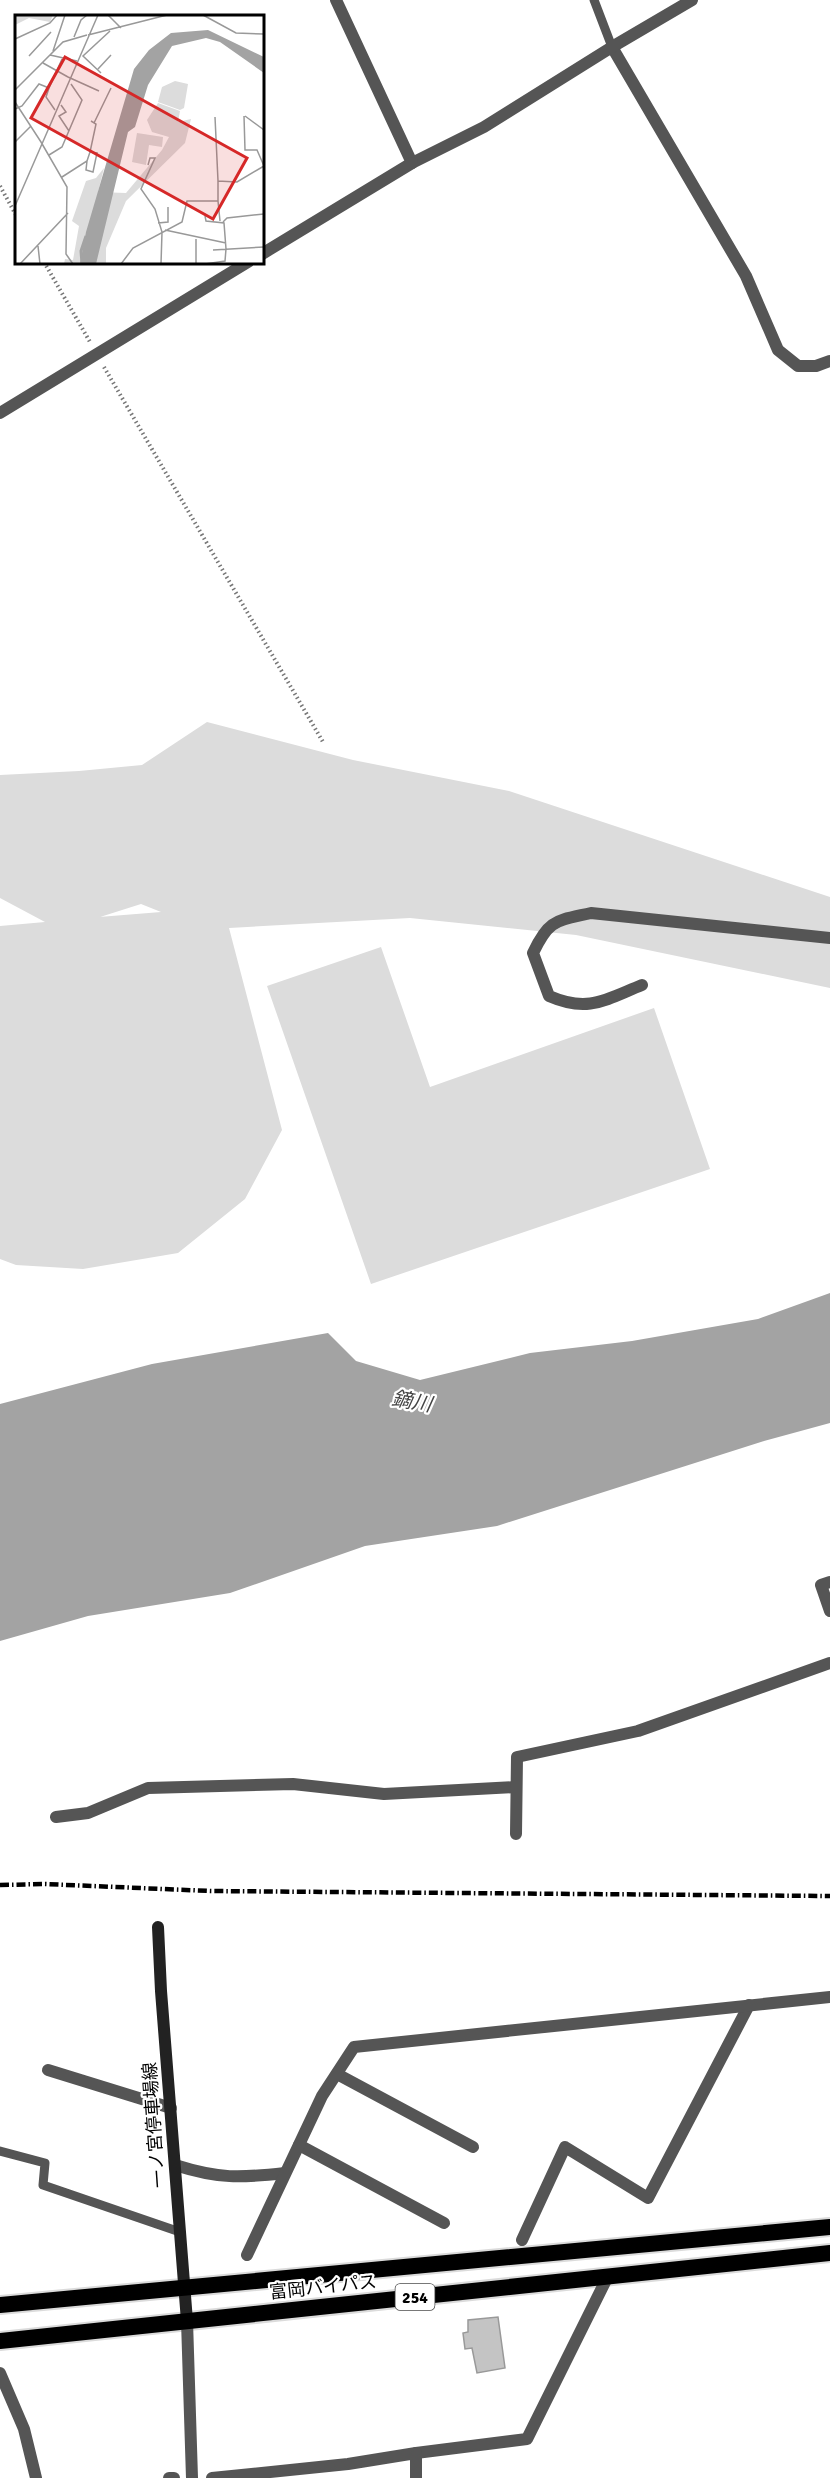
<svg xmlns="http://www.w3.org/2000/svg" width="830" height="2478" viewBox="0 0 830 2478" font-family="Signika,'Noto Sans JP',sans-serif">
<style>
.green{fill:#dcdcdc;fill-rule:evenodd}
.water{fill:#a3a3a3}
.building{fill:#c4c4c4;stroke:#999;stroke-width:1.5}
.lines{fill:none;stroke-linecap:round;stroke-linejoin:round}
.trunk-casing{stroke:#dbdbdb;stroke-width:20}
.path{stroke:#777;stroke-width:4;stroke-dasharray:1.5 3;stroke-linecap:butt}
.service{stroke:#555;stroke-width:9}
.minor{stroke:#555;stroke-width:12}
.tertiary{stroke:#555;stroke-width:12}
.secondary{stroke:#222;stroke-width:12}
.trunk{stroke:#000;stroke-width:16}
.rail{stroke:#000;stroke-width:4.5;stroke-dasharray:9 3 1.5 3;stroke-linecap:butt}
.labels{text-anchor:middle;stroke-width:4.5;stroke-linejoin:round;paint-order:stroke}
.shield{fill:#fff;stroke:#4c4c4c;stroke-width:1.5}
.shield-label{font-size:16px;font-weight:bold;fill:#000}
.street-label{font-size:18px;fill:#000;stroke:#fff}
.water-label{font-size:20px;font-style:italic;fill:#444;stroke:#fff}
.inset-river{fill:none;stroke:#a3a3a3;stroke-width:3}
.inset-road{fill:none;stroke:#999;stroke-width:1.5}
.view{fill:#d62828;fill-opacity:0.15;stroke:#d62828;stroke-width:3}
.inset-edge{fill:none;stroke:#000;stroke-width:3}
</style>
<rect width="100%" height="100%" fill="#fff"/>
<g class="green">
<path d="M207,722L353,760L509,791L830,897V988L576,935L410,918L229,928L282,1130L245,1199L178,1253L83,1269L16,1265L0,1259V926L45,922L0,898V775L79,771L142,765ZM141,904L161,912L99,917H100Z"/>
<path d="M381,947L430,1087L654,1008L710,1169L371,1284L267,986Z"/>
</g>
<path class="water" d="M830,1293V1423L764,1441L497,1526L365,1546L230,1593L88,1616L0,1641V1404L152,1364L328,1333L356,1361L420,1380L530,1353L632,1341L758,1319Z"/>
<path class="building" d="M498,2317L505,2368L477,2373L472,2348L465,2349L463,2333L468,2332V2320Z"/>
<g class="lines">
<defs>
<g id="trunk">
<path d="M0,2305L830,2227"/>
<path d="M0,2341L830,2253"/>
</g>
</defs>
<use href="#trunk" class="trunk-casing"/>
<g class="path">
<path d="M0,186L16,215"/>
<path d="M44,262L90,342"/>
<path d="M104,367L323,742"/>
</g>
<g class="service">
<path d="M594,0L612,47"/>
<path d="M0,2151L45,2163L43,2185L180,2232"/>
</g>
<g class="minor">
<path d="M336,0L412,163L484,127L612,47L746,276L778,350L798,366H816L830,361"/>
<path d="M612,47L692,0"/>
<path d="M262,254L412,163"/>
<path d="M0,413L248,262"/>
<path d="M642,985C605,1000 588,1013 549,996L533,953C549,919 556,921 591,913L830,938"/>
<path d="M830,1582L821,1585L830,1611"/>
<path d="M56,1817L88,1813L148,1788L293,1784L384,1794L516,1787"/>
<path d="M516,1834L517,1757L638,1731L830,1663"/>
<path d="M48,2070L171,2108"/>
<path d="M337,2074L473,2147"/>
<path d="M299,2145L444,2223"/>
<path d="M175,2165C219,2179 240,2178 285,2173"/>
<path d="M522,2240L565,2147L648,2198L749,2005"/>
<path d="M247,2255L322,2096L354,2047L830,1997"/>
<path d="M0,2373L24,2429L36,2478"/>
<path d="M416,2453L527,2439L608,2276"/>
<path d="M169,2478H174"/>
<path d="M212,2478L348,2464L416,2453V2478"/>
</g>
<path class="tertiary" d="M187,2321L192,2478"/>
<path class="secondary" d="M158,1927L161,1991L187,2321"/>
<use href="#trunk" class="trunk"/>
<path class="rail" d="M0,1885L45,1884L210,1891L830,1896"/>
</g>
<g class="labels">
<rect class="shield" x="395.5" y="2284" width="39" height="26" rx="4.5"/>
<g class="shield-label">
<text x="415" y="2303">254</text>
</g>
<g class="street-label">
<text transform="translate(154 2125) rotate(-94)" y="6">一ノ宮停車場線</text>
<text transform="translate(323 2287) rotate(-6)" y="6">富岡バイパス</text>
</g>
<g class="water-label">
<text transform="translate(412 1401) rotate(10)" y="7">鏑川</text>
</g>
</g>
<g transform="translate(15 15)">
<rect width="249" height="249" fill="#fff"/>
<path d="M0,0H38L35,7L14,3L0,10ZM160,66L173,69L169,93L165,95L143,87L147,72ZM143,88L165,96L163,107L176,104L170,128L111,186L91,233V249H49L50,244L58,245L64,211L57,206L71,166L81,163L89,153L83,177L111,178L147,135L154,122L137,117L132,105ZM122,118L148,122L147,132L134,130L131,150L117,147Z" fill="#dcdcdc"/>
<path d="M193,15L249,42V58L205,27L191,23L157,31L133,70L120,112L113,117L81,249H65L71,217L119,54L134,35L156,18Z" fill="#a3a3a3"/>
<path class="inset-river" d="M67,249L66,236L71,221"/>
<path class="inset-road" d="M93,0L106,13M188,0L221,18L249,19M73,20L152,0M59,22L66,5L72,0M0,24L35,8L42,0M38,36L50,0M35,40L62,46M14,41L36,17M28,48L53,62M83,54L96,40M86,58L68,41L95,16M53,62L84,76M34,73L31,82L40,95M0,75L48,27L72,20M0,87L26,127M46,90L51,97L44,101L54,116M0,94L7,91L24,69L34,73L47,44M229,101L230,135H242L249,151M230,101L249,115M200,102L203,166M79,108L96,73M0,127L16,111M26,127L52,172L51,239L58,249M34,140L47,132L67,85L56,69M72,146L71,155L78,157L82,138L75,137L81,109L76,106M133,150L135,143H140L126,174L140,194L147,217L146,249M47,162L72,146L75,137M203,186L205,206M0,191L83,0M208,207L212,203L249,199M143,208L153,207V192M150,215L211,228M23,231L25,249M198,235L249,232M5,249L53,198M106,249L118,233L167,207L172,186H203V166L222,167L249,151M181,249V224M190,249L210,246L211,234L209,208L191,206L190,201"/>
<path class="view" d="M50,42L232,143L198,204L16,103Z"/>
<rect width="249" height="249" class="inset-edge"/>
</g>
</svg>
